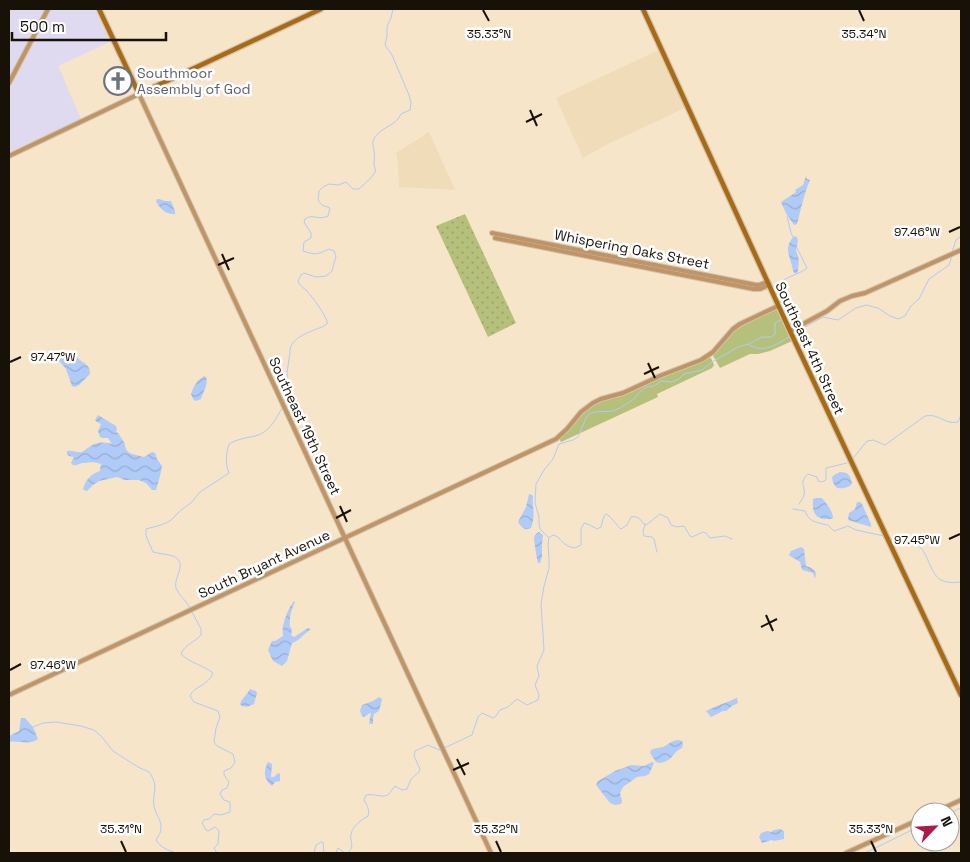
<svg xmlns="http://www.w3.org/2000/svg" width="970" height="862" viewBox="0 0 970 862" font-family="'Space Grotesk',sans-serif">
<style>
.industrial{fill:#dfdaf0}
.built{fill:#f1dcb9}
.grass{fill:url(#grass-dots)}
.park{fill:#b5c07b}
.water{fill:url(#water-waves)}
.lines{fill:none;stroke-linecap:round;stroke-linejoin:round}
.stream{stroke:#b0cbf8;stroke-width:1}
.tertiary-casing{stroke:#d2c3aa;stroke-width:6}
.secondary-casing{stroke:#d2c3aa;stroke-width:7}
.tertiary{stroke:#bf9467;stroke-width:4}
.secondary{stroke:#a86a14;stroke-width:4.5}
.ticks{fill:none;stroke:#171108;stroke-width:2}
.labels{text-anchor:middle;stroke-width:5;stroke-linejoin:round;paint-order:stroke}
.worship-label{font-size:14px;fill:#5b616d;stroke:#fff;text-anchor:start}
.street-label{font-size:14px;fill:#171108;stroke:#fff}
.ticks-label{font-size:12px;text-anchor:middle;fill:#171108;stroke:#fff;stroke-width:5;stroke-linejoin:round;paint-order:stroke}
</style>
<defs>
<pattern id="grass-dots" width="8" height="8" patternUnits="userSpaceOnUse" patternTransform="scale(1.25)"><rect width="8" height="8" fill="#b5c07b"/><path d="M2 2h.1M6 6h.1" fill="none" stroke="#9ba469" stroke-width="1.8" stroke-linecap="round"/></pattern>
<pattern id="water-waves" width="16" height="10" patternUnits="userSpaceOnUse" patternTransform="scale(1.25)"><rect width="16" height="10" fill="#b0cbf8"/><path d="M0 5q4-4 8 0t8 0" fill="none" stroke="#97add3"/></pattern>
</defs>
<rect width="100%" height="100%" fill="#f6e5c9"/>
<path class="industrial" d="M9,9H95L110,42L58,66L81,119L9,152Z"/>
<g class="built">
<path d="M659,50L685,108L606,145L583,158L556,98Z"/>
<path d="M429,132L455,190L399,187L398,163L396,153Z"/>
</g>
<path class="grass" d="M465,214L516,323L488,337L436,226Z"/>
<g class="park">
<path d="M775,309L777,310L792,341L770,351L758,354H750L720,368L712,354L739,326Z"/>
<path d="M708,357L711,358L714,365L712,368L657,394L658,397L561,442L559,438L579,416L595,403Z"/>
</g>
<g class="water">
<path d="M806,176L807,179L810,180C804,194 801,209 797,224L794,225L786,213L781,202L796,192L795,190L803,185Z"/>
<path d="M157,199H159L165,201H171L175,211V214C166,215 159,208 156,201Z"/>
<path d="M794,236L797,237L798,241L796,250L799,260L798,270L797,274L794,273L793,270C790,255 783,249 794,236Z"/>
<path d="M53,350L69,357L71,358L74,356C76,357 78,359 80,360C86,365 90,365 90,374L79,385L75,387L72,386L66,369L55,356Z"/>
<path d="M204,376L206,377C209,385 203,391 201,399L196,401L193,399L191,394C194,386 196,381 204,376Z"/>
<path d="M98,415L116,426L117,429L116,432L118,433L124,442L126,449L128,452L132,454L144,457L152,452L155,453L157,459L162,466L160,476L156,490H152L146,483L139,480H125L117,477L99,481L93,485L87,491L84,490L83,489C86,479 91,474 100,471L101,464C96,462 90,462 84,463C79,463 78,466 73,465L71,463L74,457L69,456L67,454V451C73,450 77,453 82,452C94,444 96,440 112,444L108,438H103L100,437L98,431L101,424L97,422L95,420Z"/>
<path d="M840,472C848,472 850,475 852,483L850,486C839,490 834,490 832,477L834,475Z"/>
<path d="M529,494L533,496C532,509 536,514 531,528C525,531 522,528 518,522L526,507Z"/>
<path d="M816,498H822C826,503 833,511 833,518L832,519C815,520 812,514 813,499Z"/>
<path d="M857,502H860L862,504L871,524V527L848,520L849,513L855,509Z"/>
<path d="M539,532L543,535L542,544V557L540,563H538C537,559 534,542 534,538C534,535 536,534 539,532Z"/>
<path d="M801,547L804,549L806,566C811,567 813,569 816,573L815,579L813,573L802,570L800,562L789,555L791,551Z"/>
<path d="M294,601L295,602C291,610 289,618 290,627L292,629L291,635L294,637L308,628L311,629C303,634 301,640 292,643L287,661L282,666L273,661L268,650L272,641H275L283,636C281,626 287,610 294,601Z"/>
<path d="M250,689L256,691L257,693L254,704L247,707L242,706L240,704C242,698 247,695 250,689Z"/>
<path d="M379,697L382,699L379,711L374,714L373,718V724H370L369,723L371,713H370L364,717L362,716L360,711L362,705L373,701Z"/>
<path d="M738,697L737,698L738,703L732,706L726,711H723L711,717L706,711C717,705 727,703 738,697Z"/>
<path d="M21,718H25L33,727L38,739C29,746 19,740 9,742V736L19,731Z"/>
<path d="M678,740L682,741L683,744L682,748C671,753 675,760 660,763L656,762L650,753L651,750C655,748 659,748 663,747C669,744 671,741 678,740Z"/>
<path d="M268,762L272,764L271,777H274L278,773L280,774V781L275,782L272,786C264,780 263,771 268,762Z"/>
<path d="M652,762L654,763L649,774L645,776L637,777L623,787L620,793L622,801L621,804L615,805L610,803L596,785L598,781L615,771L631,765L644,766Z"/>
<path d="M780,829L784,831V839L774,841L772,840L762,843L759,837L761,833L767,831L771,832L774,830Z"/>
</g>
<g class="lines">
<g class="stream">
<path d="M787,216L791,233L793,237"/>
<path d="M952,252L956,240L961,236"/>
<path d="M787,317H789C790,305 778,292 779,285C781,278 801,274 807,268L796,246"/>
<path d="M795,334L805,327L823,317L838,320L856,308L866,305L878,308L890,316L898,319L901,318L905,316L911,306L919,299L929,279L949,265L952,256"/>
<path d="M749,344L762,337H771L775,334V323L781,320"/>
<path d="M284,405C294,394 287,386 287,373C288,366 289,359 290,352C289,337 313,331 324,326L327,324V321C322,310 314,299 306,290C302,287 300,286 298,281L301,275L304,273L316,277L326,276L332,271L336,256L334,251L329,249C316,255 316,255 303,251L304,242L311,238V233L304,222L305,219C313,213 318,221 328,216L330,208L322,205L318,200L319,191L323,187L329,184L338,185L346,182L353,189H359C363,185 373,177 375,172C376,169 374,167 374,164C374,160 375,156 374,152C374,148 372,145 373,141C378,127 396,127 401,114L410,110L411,103L409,95L392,55L385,45L387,36V26L391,18L393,9"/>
<path d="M854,457L867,441L873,440L885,445L925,416C940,413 944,425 958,422L961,415"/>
<path d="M799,504C801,501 803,498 804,495C806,486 798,483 808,474L817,477L818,481L822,482L826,480V468L847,463"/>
<path d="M793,509L805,511C806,513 807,516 809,518C812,522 823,524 828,525L834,531L848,526L856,530L884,536"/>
<path d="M645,524L643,531L644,536L652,537L654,539L657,552"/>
<path d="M548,537L540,529L539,524V517L535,503L536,484L544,470L553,459L559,444L573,440L578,437L586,418L589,414L595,412L613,411L620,408L634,399L637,395L646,387C652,387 657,385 661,381L672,382L679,379L684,374L702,370L712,362L738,347L748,344C763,354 776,345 789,337"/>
<path d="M550,537L553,535C562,537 561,546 575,548L581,545V529L584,523L590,525L597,529L601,527L604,516L606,514C612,517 616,525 621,529L627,525L631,517C642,515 640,523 646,525L660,514L668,518L671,525L677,527L684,526L690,536L692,537L703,532L706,533L710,538L725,536L732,539"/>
<path d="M890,538L905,543H917C920,548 924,551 926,556C935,576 937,585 961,582"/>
<path d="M190,608C187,601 179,596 176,588C173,577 189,563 173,556C166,554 160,554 153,552L146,536V529L161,525L170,521L181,510L191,503L200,492L226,475L229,473C225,463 226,454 229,444C237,439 246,438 255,436C269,433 276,419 282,408"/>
<path d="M192,612L201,629V635C195,642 184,645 181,654C190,663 203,665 213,673C208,686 194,686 190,696L194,702L218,711L220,717L216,728L214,742L217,746L233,754L235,762L231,768L224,771V775L229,782L227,788L222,790L220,794L224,800L230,802V812L221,815L214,814L209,819L204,820L202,823L206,830L208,831L215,827L219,831L218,844L214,848L217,853"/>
<path d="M33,727L43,723L56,722L81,726L94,730L101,736L113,751L138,767L149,772C161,788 150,794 155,810C157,816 162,822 161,829C161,833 158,836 156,840C161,848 168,850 176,853"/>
<path d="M950,813L961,808"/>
<path d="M314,853L316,845L321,842H323L324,853"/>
<path d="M336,853L338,848L345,853"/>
<path d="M348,853C356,845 349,842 351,834C353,826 361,820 368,816C370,809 367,806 364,800L366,795C374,793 384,799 389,794C391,792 392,789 395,786L402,790L407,789L411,779L419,772L420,769L414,756L415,751L428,745L439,750L442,749L472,735L478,717L482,713L493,718L496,716L500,710L508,707L517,699L527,705L538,700L539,695L535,685L539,676L537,666L544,650L541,604L544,586L549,568V558L548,545L549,537"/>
<path d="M865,853L920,826"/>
</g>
<defs>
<g id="tertiary">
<path d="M9,83L48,9"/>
<path d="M9,156L139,94L491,853"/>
<path d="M492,233L756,285H759L767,282"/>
<path d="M495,238L754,289H760L769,285"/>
<path d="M790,331L827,311L840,301L852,296L865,293L961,250"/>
<path d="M9,695L556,439L567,429L581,412L593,403L601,399L623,393L662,375L701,360L713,352L733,329L740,324L778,306"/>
<path d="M935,812L961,800"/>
<path d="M846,853L920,819"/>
</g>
<g id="secondary">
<path d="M99,9L139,94L321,9"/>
<path d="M643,9L790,331L961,695"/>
</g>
</defs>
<use href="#tertiary" class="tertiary-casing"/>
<use href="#secondary" class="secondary-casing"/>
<use href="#tertiary" class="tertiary"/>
<use href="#secondary" class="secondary"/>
</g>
<path class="ticks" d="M483,10L489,21M859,10L864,21M530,110L537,126M526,122L542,114M949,232L960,227M222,254L229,270M218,265L234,258M10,362L21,357M648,363L655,378M644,374L659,367M340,506L347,522M336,518L351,510M949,539L960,534M766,615L773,631M761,627L777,619M10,670L21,664M457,759L465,775M453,770L469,763M121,841L126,852M496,841L501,852M871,841L876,852"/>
<defs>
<symbol id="church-ring" viewBox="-11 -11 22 22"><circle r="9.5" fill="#fff" stroke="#6b7280" stroke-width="1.5"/><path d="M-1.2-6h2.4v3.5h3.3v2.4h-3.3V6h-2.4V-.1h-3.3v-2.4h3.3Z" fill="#6b7280"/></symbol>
</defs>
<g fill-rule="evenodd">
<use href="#church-ring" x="102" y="65" width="32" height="32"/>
</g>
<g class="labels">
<g class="worship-label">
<text x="137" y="78">Southmoor<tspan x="137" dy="16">Assembly of God</tspan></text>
</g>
<g class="street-label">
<text transform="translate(632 249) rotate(11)" y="5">Whispering Oaks Street</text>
<text transform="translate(810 348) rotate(65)" y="5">Southeast 4th Street</text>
<text transform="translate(305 426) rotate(65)" y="5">Southeast 19th Street</text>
<text transform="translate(264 564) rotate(-25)" y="5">South Bryant Avenue</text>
</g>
</g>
<g class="ticks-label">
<text x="489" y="38">35.33°N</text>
<text x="864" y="38">35.34°N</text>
<text x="917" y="236">97.46°W</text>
<text x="53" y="361">97.47°W</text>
<text x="917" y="544">97.45°W</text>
<text x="53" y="669">97.46°W</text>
<text x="121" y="833">35.31°N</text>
<text x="496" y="833">35.32°N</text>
<text x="871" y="833">35.33°N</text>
</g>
<rect width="970" height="862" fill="none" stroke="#171108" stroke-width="20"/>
<g transform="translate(935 827) rotate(65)"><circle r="24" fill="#ffffff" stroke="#a2a09c"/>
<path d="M0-4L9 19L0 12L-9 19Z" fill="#ac194b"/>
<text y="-8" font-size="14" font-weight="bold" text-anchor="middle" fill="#171108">N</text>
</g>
<path d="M12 32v8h154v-8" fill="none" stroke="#171108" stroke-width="2.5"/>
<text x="20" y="32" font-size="15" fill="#171108" stroke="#ffffff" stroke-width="4" paint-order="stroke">500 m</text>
</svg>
